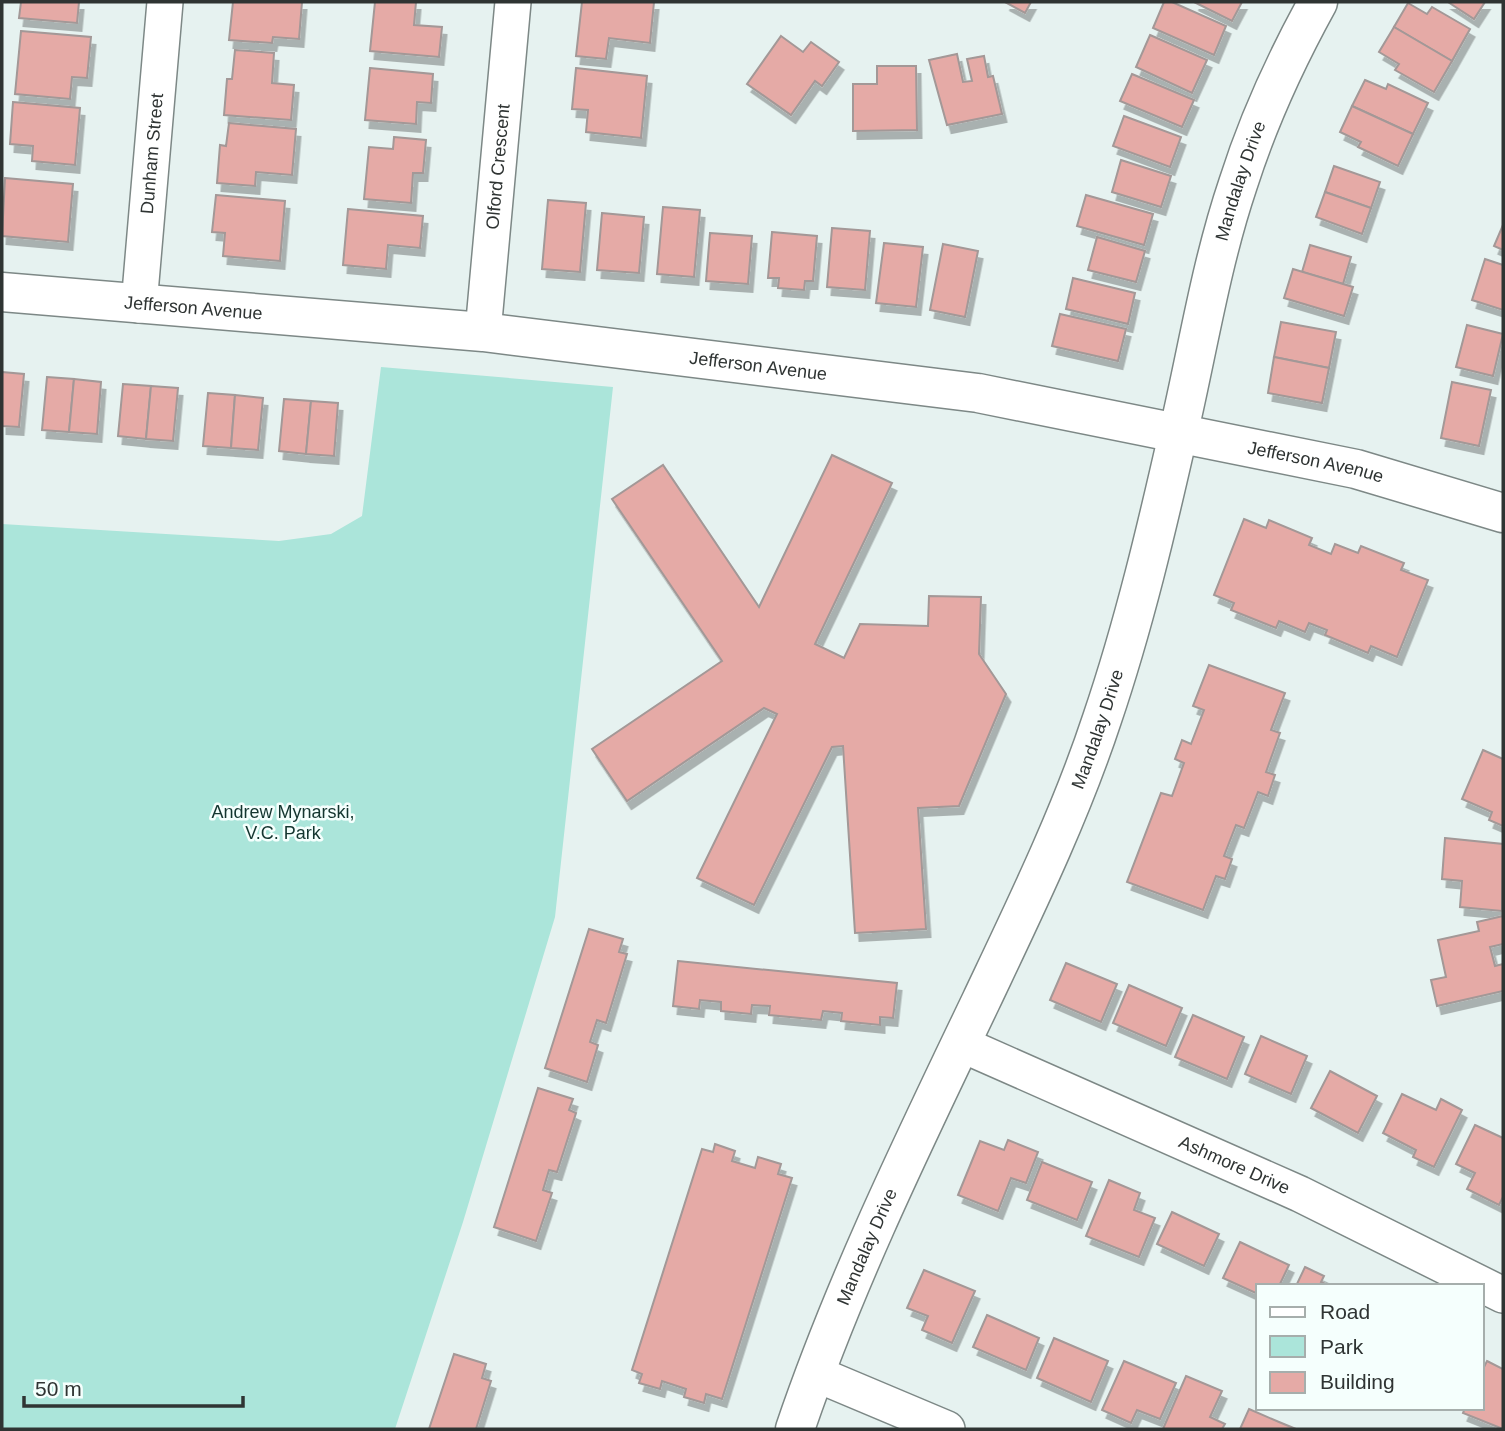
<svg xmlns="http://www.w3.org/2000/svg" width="1505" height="1431" viewBox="0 0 1505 1431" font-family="Arial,sans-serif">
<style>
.green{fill:#abe5da}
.building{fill:#e5aaa6;stroke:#a39897;stroke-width:2;filter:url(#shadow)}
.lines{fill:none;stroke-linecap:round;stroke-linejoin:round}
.minor-casing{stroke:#7d8886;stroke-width:38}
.tertiary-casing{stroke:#7d8886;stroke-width:41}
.minor{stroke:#fff;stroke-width:35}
.tertiary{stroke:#fff;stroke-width:38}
.labels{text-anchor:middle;stroke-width:5;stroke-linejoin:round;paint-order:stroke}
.street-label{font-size:18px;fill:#2f3433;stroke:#f5fffd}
.park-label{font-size:18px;fill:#13352f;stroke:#f5fffd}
</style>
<defs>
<filter id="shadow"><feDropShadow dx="4.5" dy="8" stdDeviation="0" flood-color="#0004"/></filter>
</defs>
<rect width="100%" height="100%" fill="#e6f2f0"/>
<path class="green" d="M381,367L613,387L555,917L463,1222L395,1429H2V524L279,541L331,534L362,516Z"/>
<g class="building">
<path d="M21,2H79L77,23L19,18Z"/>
<path d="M233,2H302L299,39L273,37L272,43L229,40Z"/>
<path d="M375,2H416L414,25L442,27L439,57L370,51Z"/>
<path d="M582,2H654L650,43L609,38L606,59L576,56Z"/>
<path d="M1005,2H1031L1025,13Z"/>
<path d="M1164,2H1172L1226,26L1214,55L1153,28Z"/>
<path d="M1194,2H1242L1232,21Z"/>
<path d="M1448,2H1485L1474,19Z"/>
<path d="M1408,3L1427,14L1432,7L1470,29L1452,61L1394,27Z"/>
<path d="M1394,27L1452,61L1434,92L1395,70L1399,64L1379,52Z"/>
<path d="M21,31L91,37L87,78L72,77L70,99L15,94Z"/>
<path d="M1150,35L1207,60L1192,93L1136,67Z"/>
<path d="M781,36L803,52L811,42L839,62L822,86L815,81L791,115L747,84Z"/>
<path d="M235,50L274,53L272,83L294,85L291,120L224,115L227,79H232Z"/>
<path d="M957,54L963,82L972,81L967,59L984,56L988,77L993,76L1002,114L947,125L929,60Z"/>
<path d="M877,66H916L917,130L853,131V84H877Z"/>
<path d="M370,68L433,74L431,103L417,102L416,124L365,120Z"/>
<path d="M576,68L647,76L641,138L586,132L588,110L572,109Z"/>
<path d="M1132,74L1194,100L1182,127L1120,101Z"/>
<path d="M1365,80L1386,89L1388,84L1428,103L1413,134L1352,106Z"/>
<path d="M13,102L80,108L75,165L32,161L33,146L10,144Z"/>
<path d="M1352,106L1413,134L1398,166L1358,147L1361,142L1340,132Z"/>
<path d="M1124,116L1181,137L1170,167L1113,146Z"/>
<path d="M229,123L296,129L292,175L256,172L255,186L217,183L220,145L226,146Z"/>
<path d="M394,137L426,140L423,173H413L411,203L364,199L369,147L393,149Z"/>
<path d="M1121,160L1171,176L1161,207L1112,192Z"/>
<path d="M1334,166L1380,182L1371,208L1325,192Z"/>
<path d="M5,178L73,184L68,242L2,236Z"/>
<path d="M1325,192L1371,208L1362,234L1316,217Z"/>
<path d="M216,195L285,201L280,261L223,256L225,233L212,232Z"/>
<path d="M1086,195L1153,214L1144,245L1077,226Z"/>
<path d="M548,200L586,203L580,272L542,269Z"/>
<path d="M663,207L700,210L694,277L657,274Z"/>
<path d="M348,209L423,216L420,248L388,245L386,269L343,265Z"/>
<path d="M602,213L644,217L639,273L597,270Z"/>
<path d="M1503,225V250L1494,246Z"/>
<path d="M832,228L870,231L865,290L827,287Z"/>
<path d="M772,232L817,236L813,281H805L804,290L778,288L779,278H768Z"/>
<path d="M710,233L752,236L748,284L706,281Z"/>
<path d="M1097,237L1145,251L1136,282L1088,270Z"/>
<path d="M884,243L923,247L916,307L876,303Z"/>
<path d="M943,244L978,251L965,317L930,310Z"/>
<path d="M1310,245L1351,257L1343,284L1302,272Z"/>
<path d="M1485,259L1503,265V310L1472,300Z"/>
<path d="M1293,269L1353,287L1344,316L1284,298Z"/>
<path d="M1073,278L1135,293L1128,324L1066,309Z"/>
<path d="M1060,314L1126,329L1118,361L1052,346Z"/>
<path d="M1281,322L1336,332L1329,368L1274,357Z"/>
<path d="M1467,325L1503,334L1493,376L1456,367Z"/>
<path d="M1274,357L1329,368L1322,403L1268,393Z"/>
<path d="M2,372L24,374L19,427L2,426Z"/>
<path d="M47,377L74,379L69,432L42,430Z"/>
<path d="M74,379L101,382L97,434L69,432Z"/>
<path d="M1452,382L1491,390L1479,446L1441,438Z"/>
<path d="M123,384L151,386L146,439L118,436Z"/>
<path d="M151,386L178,388L173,441L146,439Z"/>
<path d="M208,393L235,395L231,448L203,446Z"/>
<path d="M235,395L263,398L258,450L231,448Z"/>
<path d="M284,399L311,401L306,454L279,451Z"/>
<path d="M311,401L338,403L334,456L306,454Z"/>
<path d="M832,455L892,483L815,644L844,658L860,624L928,626L929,596L981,597L979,654L1006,694L959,806L918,808L926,929L855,933L843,746L832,747L754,905L697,878L777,714L764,708L627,801L592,749L722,661L612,499L663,465L759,607Z"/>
<path d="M1244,519L1266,528L1269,520L1312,538L1309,545L1331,554L1335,544L1358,553L1361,546L1404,563L1401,570L1428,580L1397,657L1371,646L1368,653L1325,635L1327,630L1309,623L1305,632L1279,621L1276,628L1231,610L1234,603L1214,595Z"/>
<path d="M1209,665L1285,693L1271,730L1280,733L1266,772L1275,775L1268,796L1258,792L1244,828L1236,825L1224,856L1232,859L1225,879L1216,876L1203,910L1127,882L1161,793L1172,796L1184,763L1175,759L1182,740L1191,744L1204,710L1193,706Z"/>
<path d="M1483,750L1503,759V826L1489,820L1492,812L1462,799Z"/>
<path d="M1445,838L1503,844L1502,911L1460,907L1462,881L1442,879Z"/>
<path d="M1503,916V944L1490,947L1495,966L1503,964V991L1437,1006L1431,980L1446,977L1438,940L1479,931L1477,922Z"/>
<path d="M589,929L623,939L619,952L627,954L606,1023L597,1020L590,1042L598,1045L587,1082L545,1068Z"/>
<path d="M678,961L897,983L893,1018L880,1017V1025L841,1021L842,1013L823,1011L821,1020L769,1015L770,1006L752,1005L751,1014L721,1011V1002L700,1000L699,1009L673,1006Z"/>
<path d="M1066,963L1117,984L1101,1022L1050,1000Z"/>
<path d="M1129,985L1182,1008L1166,1046L1113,1023Z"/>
<path d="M1193,1015L1244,1037L1227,1079L1175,1057Z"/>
<path d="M1261,1036L1307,1056L1291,1094L1245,1074Z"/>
<path d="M1330,1071L1377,1096L1358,1133L1311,1108Z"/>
<path d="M538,1088L573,1099L569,1110L576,1113L557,1172L549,1170L543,1190L552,1193L536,1241L494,1227Z"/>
<path d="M1402,1094L1436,1110L1441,1099L1462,1110L1434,1167L1413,1157L1416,1150L1383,1133Z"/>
<path d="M1475,1125L1503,1138V1197L1499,1205L1467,1189L1475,1173L1456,1164Z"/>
<path d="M1008,1140L1038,1152L1026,1183L1011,1178L998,1211L958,1195L980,1141L1004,1150Z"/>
<path d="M715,1144L735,1151L732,1161L755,1168L758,1157L781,1164L778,1174L792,1178L722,1399L706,1394L704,1403L684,1397L686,1389L662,1381L660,1389L639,1383L642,1374L632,1370L702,1149L713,1152Z"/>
<path d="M1042,1162L1092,1182L1077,1220L1027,1200Z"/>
<path d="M1109,1180L1140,1193L1134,1210L1155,1218L1139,1257L1086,1236Z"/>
<path d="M1172,1212L1219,1234L1204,1266L1157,1244Z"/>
<path d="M1240,1242L1289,1265L1279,1286H1258V1294L1223,1278Z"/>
<path d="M1305,1267L1324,1276L1321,1282L1329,1286H1296Z"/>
<path d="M924,1270L975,1291L952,1343L922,1330L928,1316L907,1308Z"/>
<path d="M987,1315L1039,1338L1026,1370L973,1347Z"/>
<path d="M1054,1338L1108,1361L1091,1402L1037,1378Z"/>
<path d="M454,1354L486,1364L482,1378L491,1381L476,1429H429Z"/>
<path d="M1124,1361L1176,1383L1160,1419L1137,1410L1131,1423L1102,1410Z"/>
<path d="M1487,1361L1503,1369V1429L1463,1413L1465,1408H1482V1371Z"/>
<path d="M1186,1376L1222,1391L1210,1417L1225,1424L1222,1429H1163Z"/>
<path d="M1249,1409L1279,1422L1296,1429H1240Z"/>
</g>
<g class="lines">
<defs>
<g id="minor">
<path id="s1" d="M139,305L165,2"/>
<path id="s2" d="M483,332L513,2"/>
<path id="s3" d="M961,1044L1300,1194L1503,1295"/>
<path d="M814,1373L947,1429"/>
</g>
<g id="tertiary">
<path id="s4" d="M2,292L483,332L978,393L1356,469L1503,513"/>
<path id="s5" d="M795,1429C845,1282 914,1141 981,1001C1025,908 1070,816 1102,719C1134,625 1157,527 1179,430C1198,348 1211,264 1238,184C1258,121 1286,60 1318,2"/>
</g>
</defs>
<use href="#minor" class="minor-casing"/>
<use href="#tertiary" class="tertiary-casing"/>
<use href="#minor" class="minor"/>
<use href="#tertiary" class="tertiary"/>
</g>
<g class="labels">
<g class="street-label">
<text dy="6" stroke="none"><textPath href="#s1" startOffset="152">Dunham Street</textPath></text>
<text dy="6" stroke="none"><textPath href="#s2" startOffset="166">Olford Crescent</textPath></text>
<text dy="6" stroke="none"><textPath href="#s5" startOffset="1330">Mandalay Drive</textPath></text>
<text dy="6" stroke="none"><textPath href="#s4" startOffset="192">Jefferson Avenue</textPath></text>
<text dy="6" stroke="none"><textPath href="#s4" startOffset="760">Jefferson Avenue</textPath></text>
<text dy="6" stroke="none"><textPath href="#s4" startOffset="1326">Jefferson Avenue</textPath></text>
<text dy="6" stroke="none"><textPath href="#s5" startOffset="763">Mandalay Drive</textPath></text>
<text dy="6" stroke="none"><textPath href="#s3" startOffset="299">Ashmore Drive</textPath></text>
<text dy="6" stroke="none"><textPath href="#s5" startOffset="196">Mandalay Drive</textPath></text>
</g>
<g class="park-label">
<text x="283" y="818">Andrew Mynarski,<tspan x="283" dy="21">V.C. Park</tspan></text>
</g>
</g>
<rect width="1505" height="1431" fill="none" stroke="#2f3433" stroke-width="7"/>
<rect x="1256" y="1284" width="228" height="126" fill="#f5fffd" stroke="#a6aeac" stroke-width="2"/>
<rect x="1270" y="1307" width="35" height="10" fill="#ffffff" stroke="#a6aeac" stroke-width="2"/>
<text x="1320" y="1319" font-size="21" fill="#2f3433">Road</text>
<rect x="1270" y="1336" width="35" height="21" fill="#abe5da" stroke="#a6aeac" stroke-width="2"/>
<text x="1320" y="1354" font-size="21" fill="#2f3433">Park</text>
<rect x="1270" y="1372" width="35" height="21" fill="#e5aaa6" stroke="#a6aeac" stroke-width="2"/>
<text x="1320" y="1389" font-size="21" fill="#2f3433">Building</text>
<path d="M24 1396v10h219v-10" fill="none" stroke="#2f3433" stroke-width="3.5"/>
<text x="35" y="1396" font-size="21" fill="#2f3433" stroke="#f5fffd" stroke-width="5" paint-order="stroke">50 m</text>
</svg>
